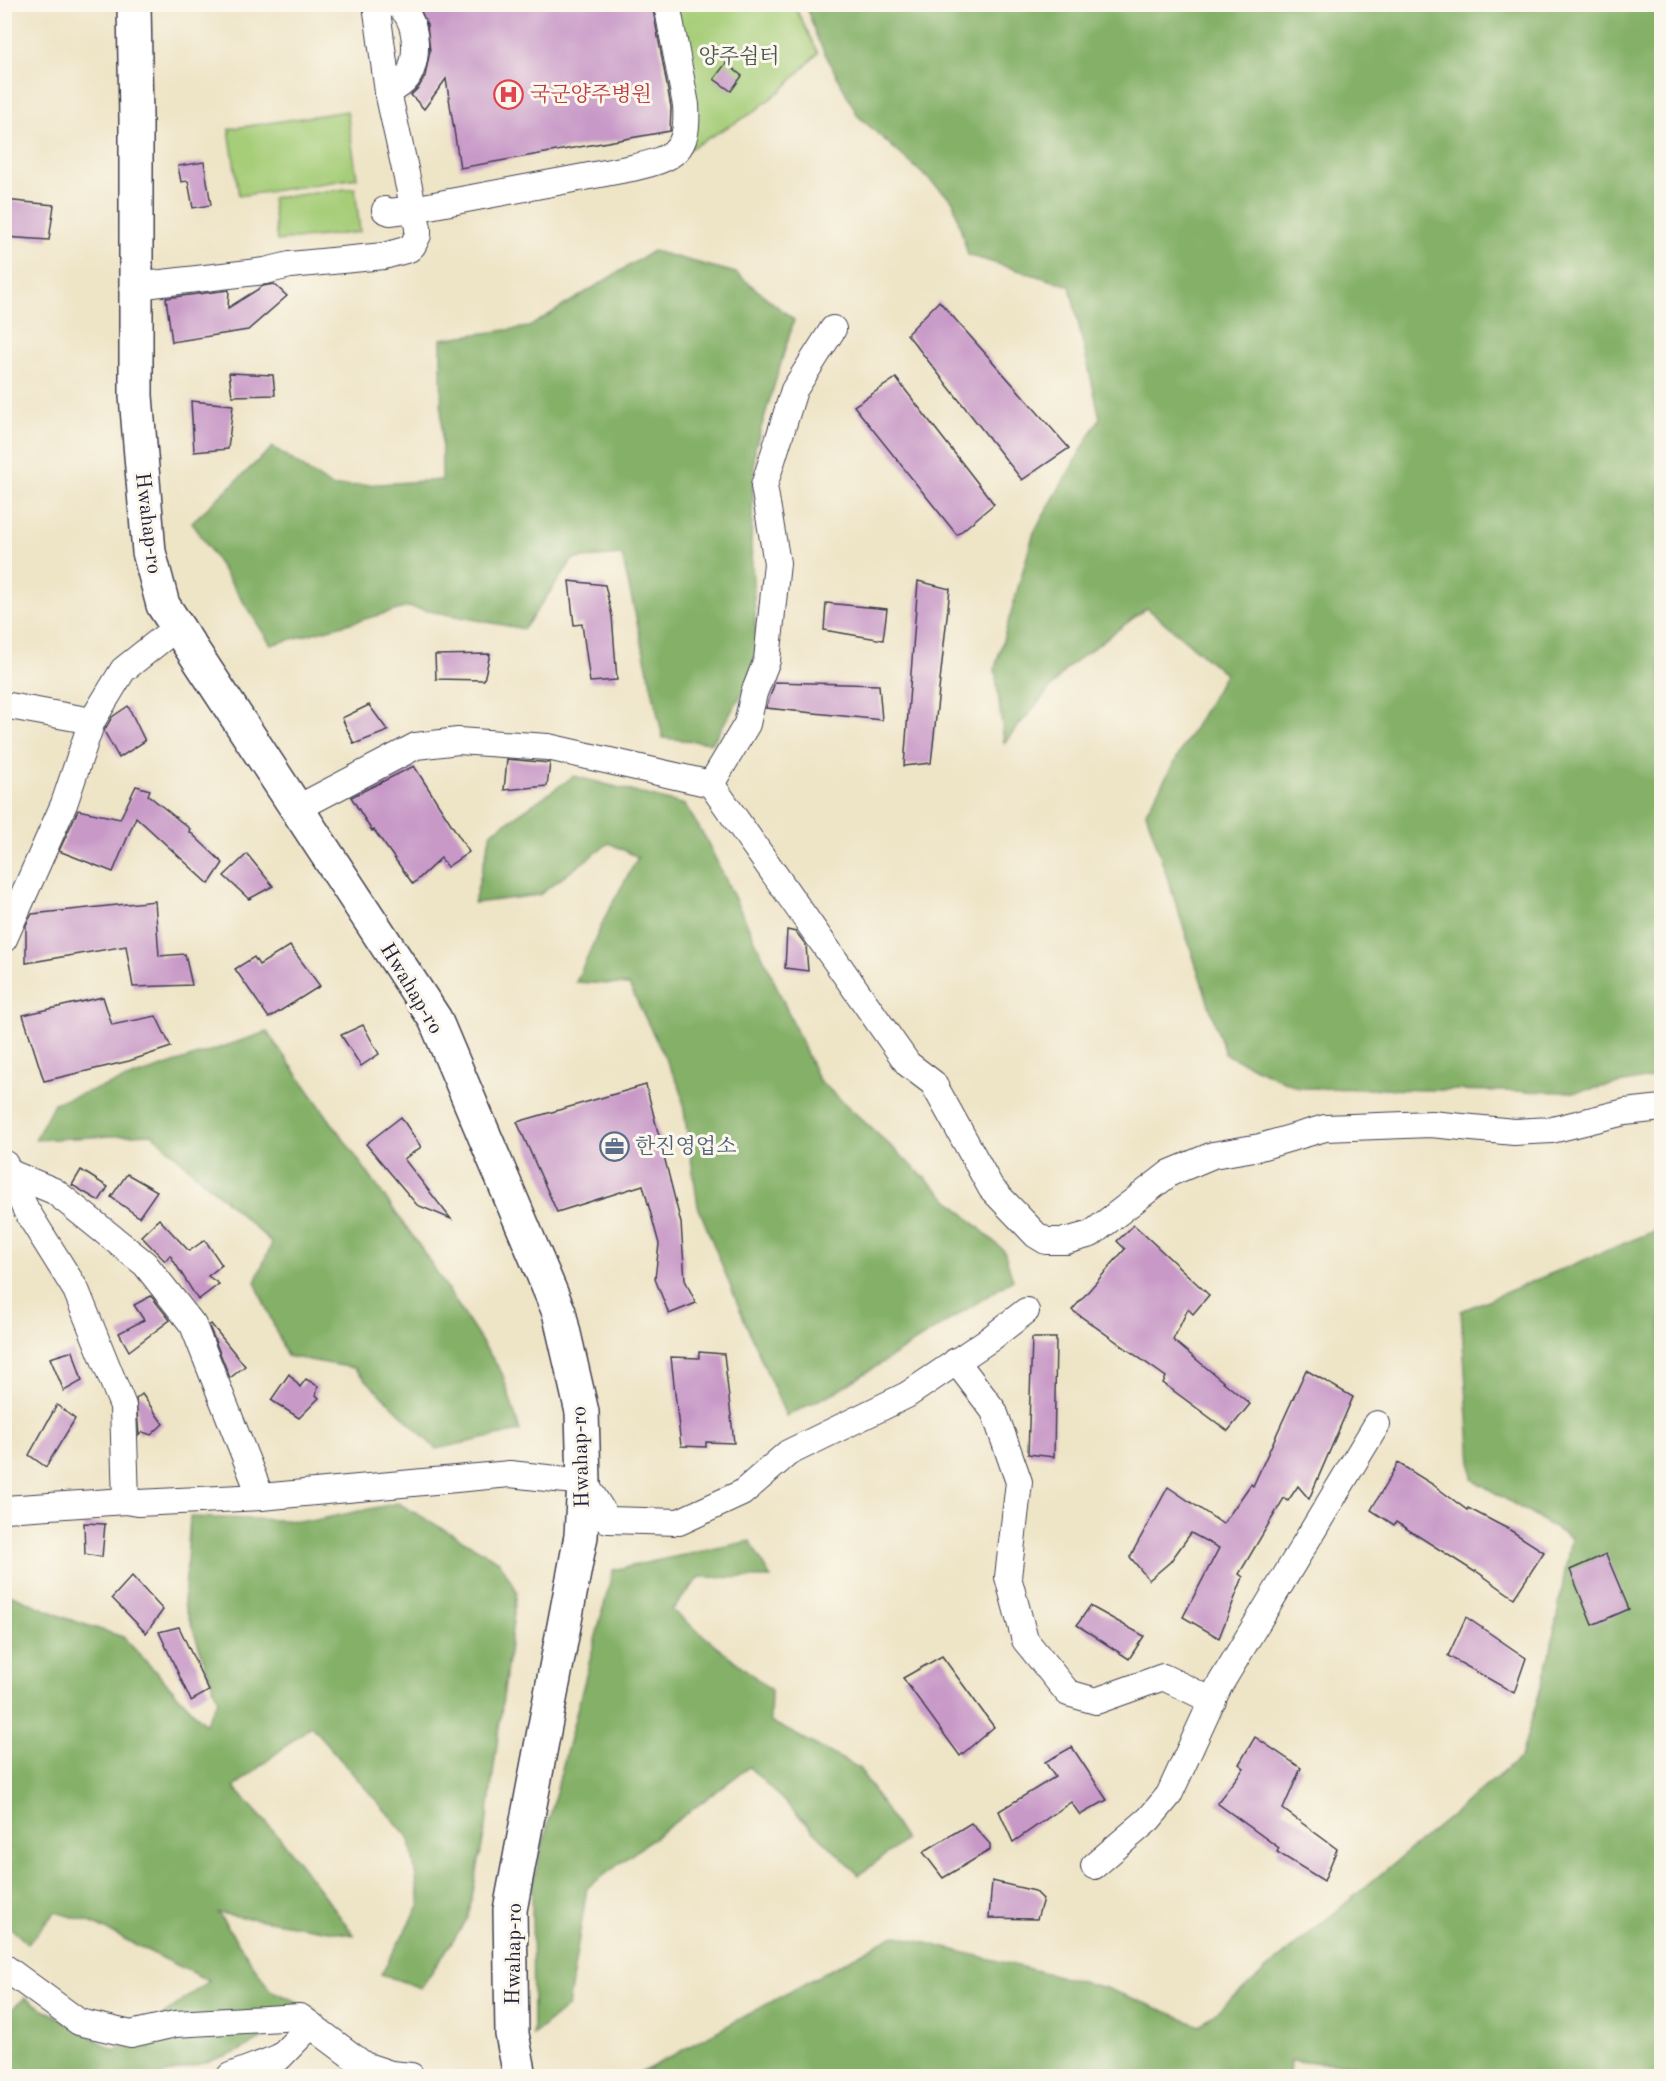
<svg xmlns="http://www.w3.org/2000/svg" width="1666" height="2081" viewBox="0 0 1666 2081" font-family="'Old Standard TT','Noto Serif KR',serif">
<style>
.green{fill:#a6cd78;stroke:#64785a;stroke-width:1.5}
.forest{fill:#84b068;stroke:#536952;stroke-width:1.5}
.building{fill:#c899c7}
.lines{fill:none;stroke-linecap:round;stroke-linejoin:round}
.minor-casing{stroke:#413f50;stroke-width:28}
.major-casing{stroke:#413f50;stroke-width:36}
.minor{stroke:#fff;stroke-width:26}
.major{stroke:#fff;stroke-width:33}
.labels{text-anchor:middle;stroke-width:6;stroke-linejoin:round;paint-order:stroke}
.park-label{font-size:21px;fill:#4a554d;stroke:#fbf7ec}
.health-label{font-size:21px;fill:#be3a42;stroke:#fbf7ec;text-anchor:start}
.street-label{font-size:21px;fill:#22223b;stroke:#fbf7ec}
.service-label{font-size:21px;fill:#4e5e75;stroke:#fbf7ec;text-anchor:start}
</style>
<rect width="100%" height="100%" fill="#fbf7ec"/>
<filter id="ink" filterUnits="userSpaceOnUse"><feTurbulence type="fractalNoise" baseFrequency=".0167" numOctaves="2"/><feDisplacementMap in="SourceGraphic" scale="12" xChannelSelector="R" yChannelSelector="G"/><feConvolveMatrix kernelMatrix="1 2 1 2 8 2 1 2 1" color-interpolation-filters="sRGB"/></filter>
<filter id="wash" filterUnits="userSpaceOnUse"><feTurbulence type="fractalNoise" baseFrequency=".008" numOctaves="4" result="noise"/><feDisplacementMap in="SourceGraphic" scale="24" xChannelSelector="R" yChannelSelector="G"/><feGaussianBlur stdDeviation="1.35" result="paint"/><feColorMatrix in="noise" values="0 0 0 0 0 0 0 0 0 0 0 0 0 0 0 0 0 1.4 0 .05"/><feComposite in="paint" operator="in"/></filter>
<g filter="url(#wash)">
<rect width="100%" height="100%" fill="#eee4c6"/>
<g class="green">
<path d="M678,5H794L818,53L784,88L751,114L682,153Z"/>
<path d="M347,111L357,178L239,196L229,129Z"/>
<path d="M355,188L360,232L277,241L272,198Z"/>
</g>
<g class="forest">
<path d="M806,5H1661V1076L1576,1092L1299,1088L1225,1054L1146,812L1225,674L1147,608L1068,667L1004,743L995,668L1034,532L1100,418L1070,286L968,255L953,201L858,116L817,38Z"/>
<path d="M653,251L736,273L794,320L755,448L751,545L758,668L712,743L663,738L622,555L573,559L524,629L408,607L271,645L192,522L273,447L332,487L442,480L441,339L529,327Z"/>
<path d="M574,776L685,805L705,837L767,965L818,1079L1004,1251L1013,1280L839,1390L786,1416L745,1322L698,1206L681,1090L629,985L576,982L607,913L638,857L609,843L539,895L474,903L491,833Z"/>
<path d="M267,1032L419,1245L502,1373L520,1431L436,1449L354,1368L287,1356L255,1282L272,1243L152,1134L35,1140L54,1103Z"/>
<path d="M1661,1228V2076H1357L1354,2064L1291,2061L1288,2076H635L894,1935L1106,1988L1200,2025L1521,1757L1550,1655L1571,1538L1472,1479L1461,1311Z"/>
<path d="M398,1503L499,1561L517,1591L487,1820L468,1918L421,1988L381,1974L420,1904L410,1839L311,1726L234,1787L281,1839L354,1935L218,1913L270,1990L316,2010L235,2053L160,2076H29L27,2074L23,2076H5V2015L25,1998L115,2051L209,1981L90,1922L55,1912L28,1944L5,1923L4,1693L12,1669L10,1594L65,1618L123,1637L205,1724L218,1700L184,1604L190,1517L311,1521Z"/>
<path d="M750,1541L771,1578L700,1577L672,1610L771,1690L770,1721L859,1768L905,1840L859,1875L749,1767L587,1888L568,2006L533,2035L532,1886L613,1570Z"/>
</g>
<g id="blocks">
<g class="building">
<path d="M418,4H652L671,107L670,131L460,168L446,79L424,109L411,95L419,87L425,76L430,51L427,25Z"/>
<path d="M726,63L742,76L731,91L714,79Z"/>
<path d="M204,162L211,205L193,208L188,181L181,182L178,166Z"/>
<path d="M4,200L54,205L49,240L4,237Z"/>
<path d="M274,284L287,296L248,330L172,342L166,298L229,290L228,308L263,286Z"/>
<path d="M939,301L1069,448L1022,480L907,334Z"/>
<path d="M229,373L273,375L275,395L232,396Z"/>
<path d="M896,378L994,504L957,535L854,406Z"/>
<path d="M191,401L233,405L228,449L194,452Z"/>
<path d="M569,581L605,585L612,616L617,680L590,682L582,624L574,625Z"/>
<path d="M918,581L950,589L931,763L904,766Z"/>
<path d="M826,603L887,609L883,640L824,630Z"/>
<path d="M490,654L484,680L436,679L435,655Z"/>
<path d="M775,682L879,685L882,720L766,708Z"/>
<path d="M369,705L388,731L354,744L342,718Z"/>
<path d="M128,706L145,741L119,758L104,731L112,717Z"/>
<path d="M507,759L550,763L547,786L504,790Z"/>
<path d="M414,766L469,852L447,867L441,858L413,884L374,830L372,831L351,797Z"/>
<path d="M136,786L150,790L148,795L190,829L189,831L223,863L209,884L136,817L113,872L59,851L78,810L120,819Z"/>
<path d="M247,854L273,886L249,899L224,876Z"/>
<path d="M155,901L159,956L185,954L192,985L133,987L126,946L26,963V925L32,914Z"/>
<path d="M787,930L796,932L806,945L808,971L785,968Z"/>
<path d="M290,946L320,986L269,1018L235,969L254,957L259,965Z"/>
<path d="M103,997L112,1025L156,1016L171,1047L129,1061L44,1081L23,1015Z"/>
<path d="M363,1025L379,1054L361,1066L341,1035Z"/>
<path d="M646,1085L681,1223L685,1280L696,1303L669,1314L655,1279L659,1244L643,1185L557,1212L517,1122Z"/>
<path d="M401,1117L421,1147L404,1159L451,1219L417,1205L366,1144Z"/>
<path d="M81,1170L108,1187L99,1201L72,1185Z"/>
<path d="M127,1174L157,1191L139,1217L111,1197Z"/>
<path d="M159,1219L189,1251L205,1240L222,1265L208,1276L219,1284L198,1300L170,1255L165,1261L141,1236Z"/>
<path d="M1134,1225L1209,1295L1193,1314L1188,1309L1173,1340L1250,1404L1228,1431L1163,1383L1166,1377L1072,1310L1125,1249L1117,1241Z"/>
<path d="M151,1296L170,1320L129,1351L119,1333L144,1320L134,1305Z"/>
<path d="M211,1324L245,1366L230,1378L209,1326Z"/>
<path d="M1032,1338H1056L1054,1457L1028,1454Z"/>
<path d="M73,1351L82,1381L64,1391L50,1358Z"/>
<path d="M699,1352L724,1354L734,1443L706,1442V1447L681,1446L671,1357L699,1358Z"/>
<path d="M1306,1370L1353,1397L1309,1499L1298,1486L1288,1501L1284,1498L1239,1574L1243,1577L1219,1638L1183,1617L1219,1548L1191,1533L1170,1562L1149,1580L1130,1557L1168,1487L1223,1524L1251,1484L1253,1486Z"/>
<path d="M289,1374L300,1387L306,1379L318,1386L316,1395L319,1398L299,1418L271,1400Z"/>
<path d="M142,1394L163,1424L151,1435L143,1432L139,1435L136,1399Z"/>
<path d="M57,1405L75,1419L46,1467L29,1455Z"/>
<path d="M1398,1463L1432,1484L1467,1510L1468,1508L1510,1530L1544,1552L1514,1598L1476,1571L1475,1572L1396,1522L1394,1525L1371,1510Z"/>
<path d="M84,1523L105,1524L102,1557L85,1554Z"/>
<path d="M1606,1554L1629,1609L1592,1625L1570,1570Z"/>
<path d="M132,1576L163,1610L146,1633L112,1598Z"/>
<path d="M1090,1606L1144,1636L1129,1659L1077,1625Z"/>
<path d="M1466,1617L1526,1658L1514,1693L1448,1656Z"/>
<path d="M179,1627L209,1691L191,1701L159,1632Z"/>
<path d="M942,1656L994,1727L960,1756L903,1678Z"/>
<path d="M1255,1737L1301,1768L1283,1809L1337,1849L1324,1881L1277,1852L1279,1848L1217,1803L1244,1768L1239,1764Z"/>
<path d="M1072,1747L1107,1800L1080,1815L1071,1802L1013,1842L999,1811L1055,1777L1045,1762Z"/>
<path d="M971,1823L990,1844V1850L943,1878L923,1852Z"/>
<path d="M992,1881L1035,1891L1043,1899L1037,1919L989,1918Z"/>
</g>
</g>
</g>
<g filter="url(#ink)">
<use href="#blocks" fill-opacity="0" stroke="#413f50" stroke-width="1.5"/>
<g class="lines">
<defs>
<g id="minor">
<path d="M388,92C395,88 402,85 407,78C420,58 418,17 396,4"/>
<path d="M385,210L390,212L413,209L632,168C675,158 689,152 686,105L667,4"/>
<path d="M136,286L265,271L290,265L384,256L409,249L413,245L418,235V228L388,92L376,4"/>
<path d="M4,705L92,721"/>
<path d="M711,784L747,724L754,693L767,660L777,563L764,486L794,390L833,329"/>
<path d="M296,809L416,746L458,741L548,747L711,784L908,1064L933,1083L991,1188L1036,1235L1046,1241H1066L1091,1234L1170,1173L1213,1155L1260,1147L1325,1128L1431,1124L1514,1132L1552,1130L1625,1112L1662,1108"/>
<path d="M4,939L64,804L92,721L123,670L177,627"/>
<path d="M5,1164L26,1210L76,1290L123,1406L126,1501"/>
<path d="M8,1172L54,1191L145,1264L193,1325L261,1497"/>
<path d="M956,1361L994,1411L1019,1482L1008,1577L1025,1640L1068,1693L1096,1701L1163,1677L1213,1701"/>
<path d="M4,1509L126,1501L138,1503L261,1497L510,1474L584,1482L608,1520L679,1522L742,1493L788,1453L907,1395L990,1339L1026,1311"/>
<path d="M1094,1866L1149,1819L1169,1795L1219,1686L1377,1424"/>
<path d="M4,1967L79,2022L131,2034L175,2024L300,2017L364,2065L391,2074L411,2076"/>
<path d="M230,2076L280,2057L311,2025"/>
</g>
<path id="major" d="M134,4L136,118V396L149,552L163,605L435,1019L559,1312L582,1412L584,1482L581,1536L510,1910L512,2034L520,2076"/>
</defs>
<use href="#minor" class="minor-casing"/>
<use href="#major" class="major-casing"/>
<use href="#minor" class="minor"/>
<use href="#major" class="major"/>
</g>
</g>
<defs>
<symbol id="hospital-ring" viewBox="-11 -11 22 22"><circle r="9.5" fill="#fbf7ec" stroke="#e0444e" stroke-width="1.5"/><path d="M-5-5h3v3.5h4V-5h3V5h-3V1.5h-4V5h-3Z" fill="#e0444e"/></symbol>
<symbol id="office-ring" viewBox="-11 -11 22 22"><circle r="9.5" fill="#fbf7ec" stroke="#5c6f8a" stroke-width="1.5"/><path d="M-6-3h4V-5.5h4V-3h4V5H-6ZM-1-4.5V-3h2v-1.5ZM-6 0V1H6V0Z" fill="#5c6f8a"/></symbol>
</defs>
<g fill-rule="evenodd">
<use href="#hospital-ring" x="492" y="78" width="33" height="33"/>
<use href="#office-ring" x="598" y="1130" width="33" height="33"/>
</g>
<g class="labels">
<g class="park-label">
<text x="739" y="63">양주쉼터</text>
</g>
<g class="health-label">
<text x="530" y="101">국군양주병원</text>
</g>
<g class="street-label">
<text transform="translate(149 523) rotate(83)" y="7">Hwahap-ro</text>
<text transform="translate(412 988) rotate(59)" y="7">Hwahap-ro</text>
<text transform="translate(580 1457) rotate(-92)" y="7">Hwahap-ro</text>
<text transform="translate(513 1954) rotate(-89)" y="7">Hwahap-ro</text>
</g>
<g class="service-label">
<text x="635" y="1153">한진영업소</text>
</g>
</g>
<rect width="1666" height="2081" fill="none" stroke="#fbf7ec" stroke-width="24"/>
</svg>
